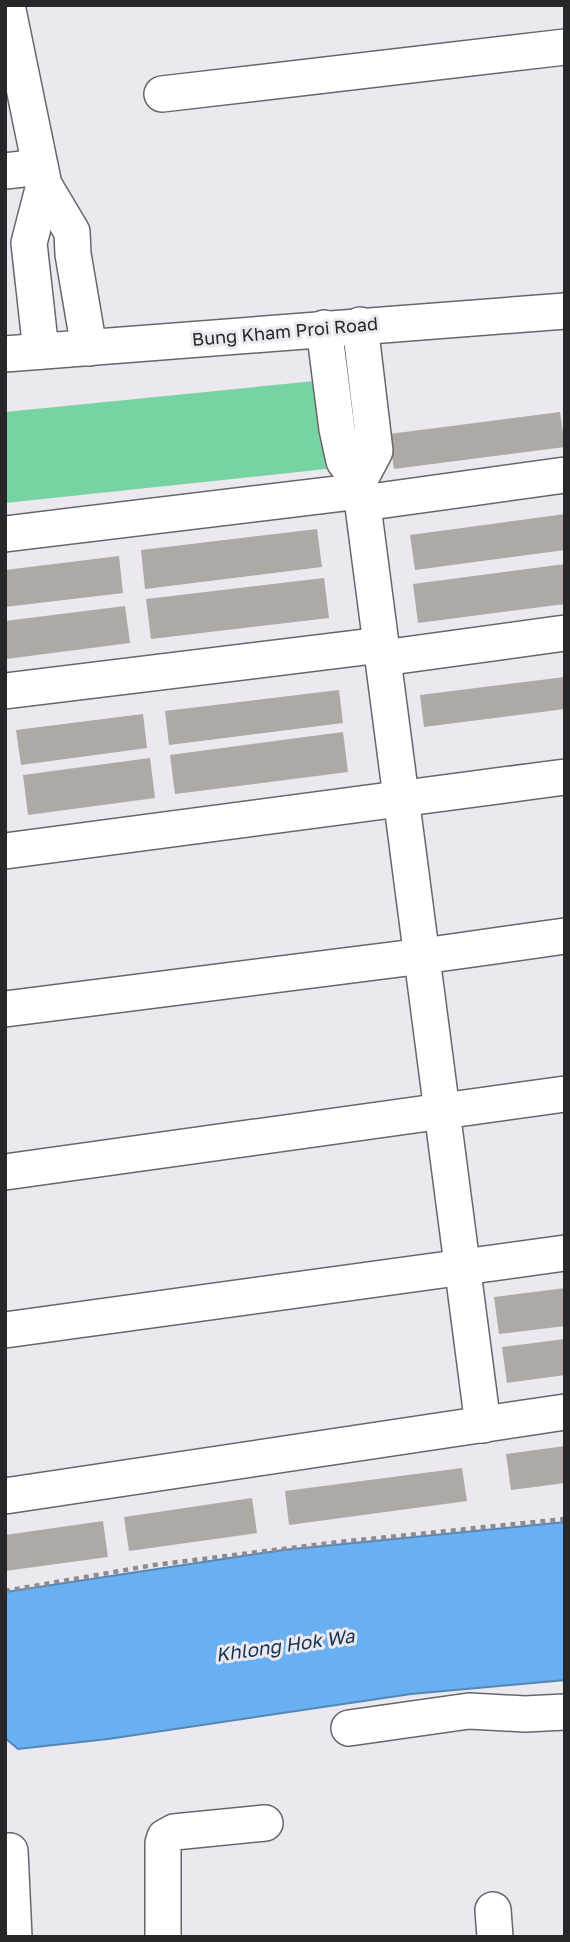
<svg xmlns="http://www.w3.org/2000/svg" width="570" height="1942" viewBox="0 0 570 1942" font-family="'Golos Text',sans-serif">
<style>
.green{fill:#78d3a2}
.water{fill:#68b0f1;stroke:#5487b5;stroke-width:2}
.building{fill:#aea9a4}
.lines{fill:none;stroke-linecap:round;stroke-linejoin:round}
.minor-casing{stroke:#68666b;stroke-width:38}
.path{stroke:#8d8b90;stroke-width:4.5;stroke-dasharray:5 5;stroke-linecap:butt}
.minor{stroke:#fff;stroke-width:35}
.labels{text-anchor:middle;stroke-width:6;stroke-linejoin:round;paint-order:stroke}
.street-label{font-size:18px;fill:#272629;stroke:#ebe8ef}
.water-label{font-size:19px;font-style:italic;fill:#16344f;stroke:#ebe8ef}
</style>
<rect width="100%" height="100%" fill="#ebe8ef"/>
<path class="green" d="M315,381L326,469L5,503V412Z"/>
<path class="water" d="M565,1522V1680L411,1694L108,1739L18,1749L5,1738V1592L283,1550Z"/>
<g class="building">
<path d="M560,412L565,447L394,469L389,434Z"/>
<path d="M565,514V550L415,570L410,535Z"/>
<path d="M317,529L322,567L145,589L141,550Z"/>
<path d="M119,556L123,593L5,607V570Z"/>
<path d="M565,564V604L418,623L413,584Z"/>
<path d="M324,578L329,618L151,639L146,599Z"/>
<path d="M125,606L130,643L6,659L5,621Z"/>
<path d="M565,677V709L424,727L420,695Z"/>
<path d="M339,690L343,723L169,745L165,711Z"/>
<path d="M143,714L147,748L21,765L16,730Z"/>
<path d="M343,732L348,772L175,794L170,755Z"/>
<path d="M150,758L155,798L28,815L23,775Z"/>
<path d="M565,1288V1326L499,1334L494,1297Z"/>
<path d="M565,1339V1375L507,1383L502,1347Z"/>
<path d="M565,1446V1483L511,1490L506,1454Z"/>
<path d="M462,1468L467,1501L289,1525L285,1491Z"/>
<path d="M252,1498L257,1533L129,1551L124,1517Z"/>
<path d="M103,1521L108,1557L5,1571V1535Z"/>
</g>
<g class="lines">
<defs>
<g id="minor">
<path d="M7,5L44,185L72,232L73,254L89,348"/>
<path d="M162,94L565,47"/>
<path d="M5,171L40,167"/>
<path d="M324,328L337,429L344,461L359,481L361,491L483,1425"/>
<path d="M41,351L29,243L44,185"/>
<path d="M5,354L565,311"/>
<path d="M359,481L375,451L360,325"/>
<path d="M363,503L565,475"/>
<path d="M5,534L361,491"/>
<path d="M383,658L565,633"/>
<path d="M5,691L381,645"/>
<path d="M5,851L565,777"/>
<path d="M5,1009L423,956L565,936"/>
<path d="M5,1172L565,1094"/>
<path d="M5,1330L565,1253"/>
<path d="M5,1496L565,1412"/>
<path d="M349,1728L469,1711L525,1714L565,1712"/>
<path d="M10,1851L14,1937"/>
<path d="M493,1910L495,1937"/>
<path d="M163,1937V1843L165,1837L174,1832L265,1823"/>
</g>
</defs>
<use href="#minor" class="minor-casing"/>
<path class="path" d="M5,1591L154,1565L339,1542L565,1519"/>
<use href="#minor" class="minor"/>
</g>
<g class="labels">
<g class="street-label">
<text transform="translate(285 332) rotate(-5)" y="6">Bung Kham Proi Road</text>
</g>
<g class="water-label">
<text transform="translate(285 1645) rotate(-8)" y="7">Khlong Hok Wa</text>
</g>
</g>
<rect width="570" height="1942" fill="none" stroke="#272629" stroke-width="14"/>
</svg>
